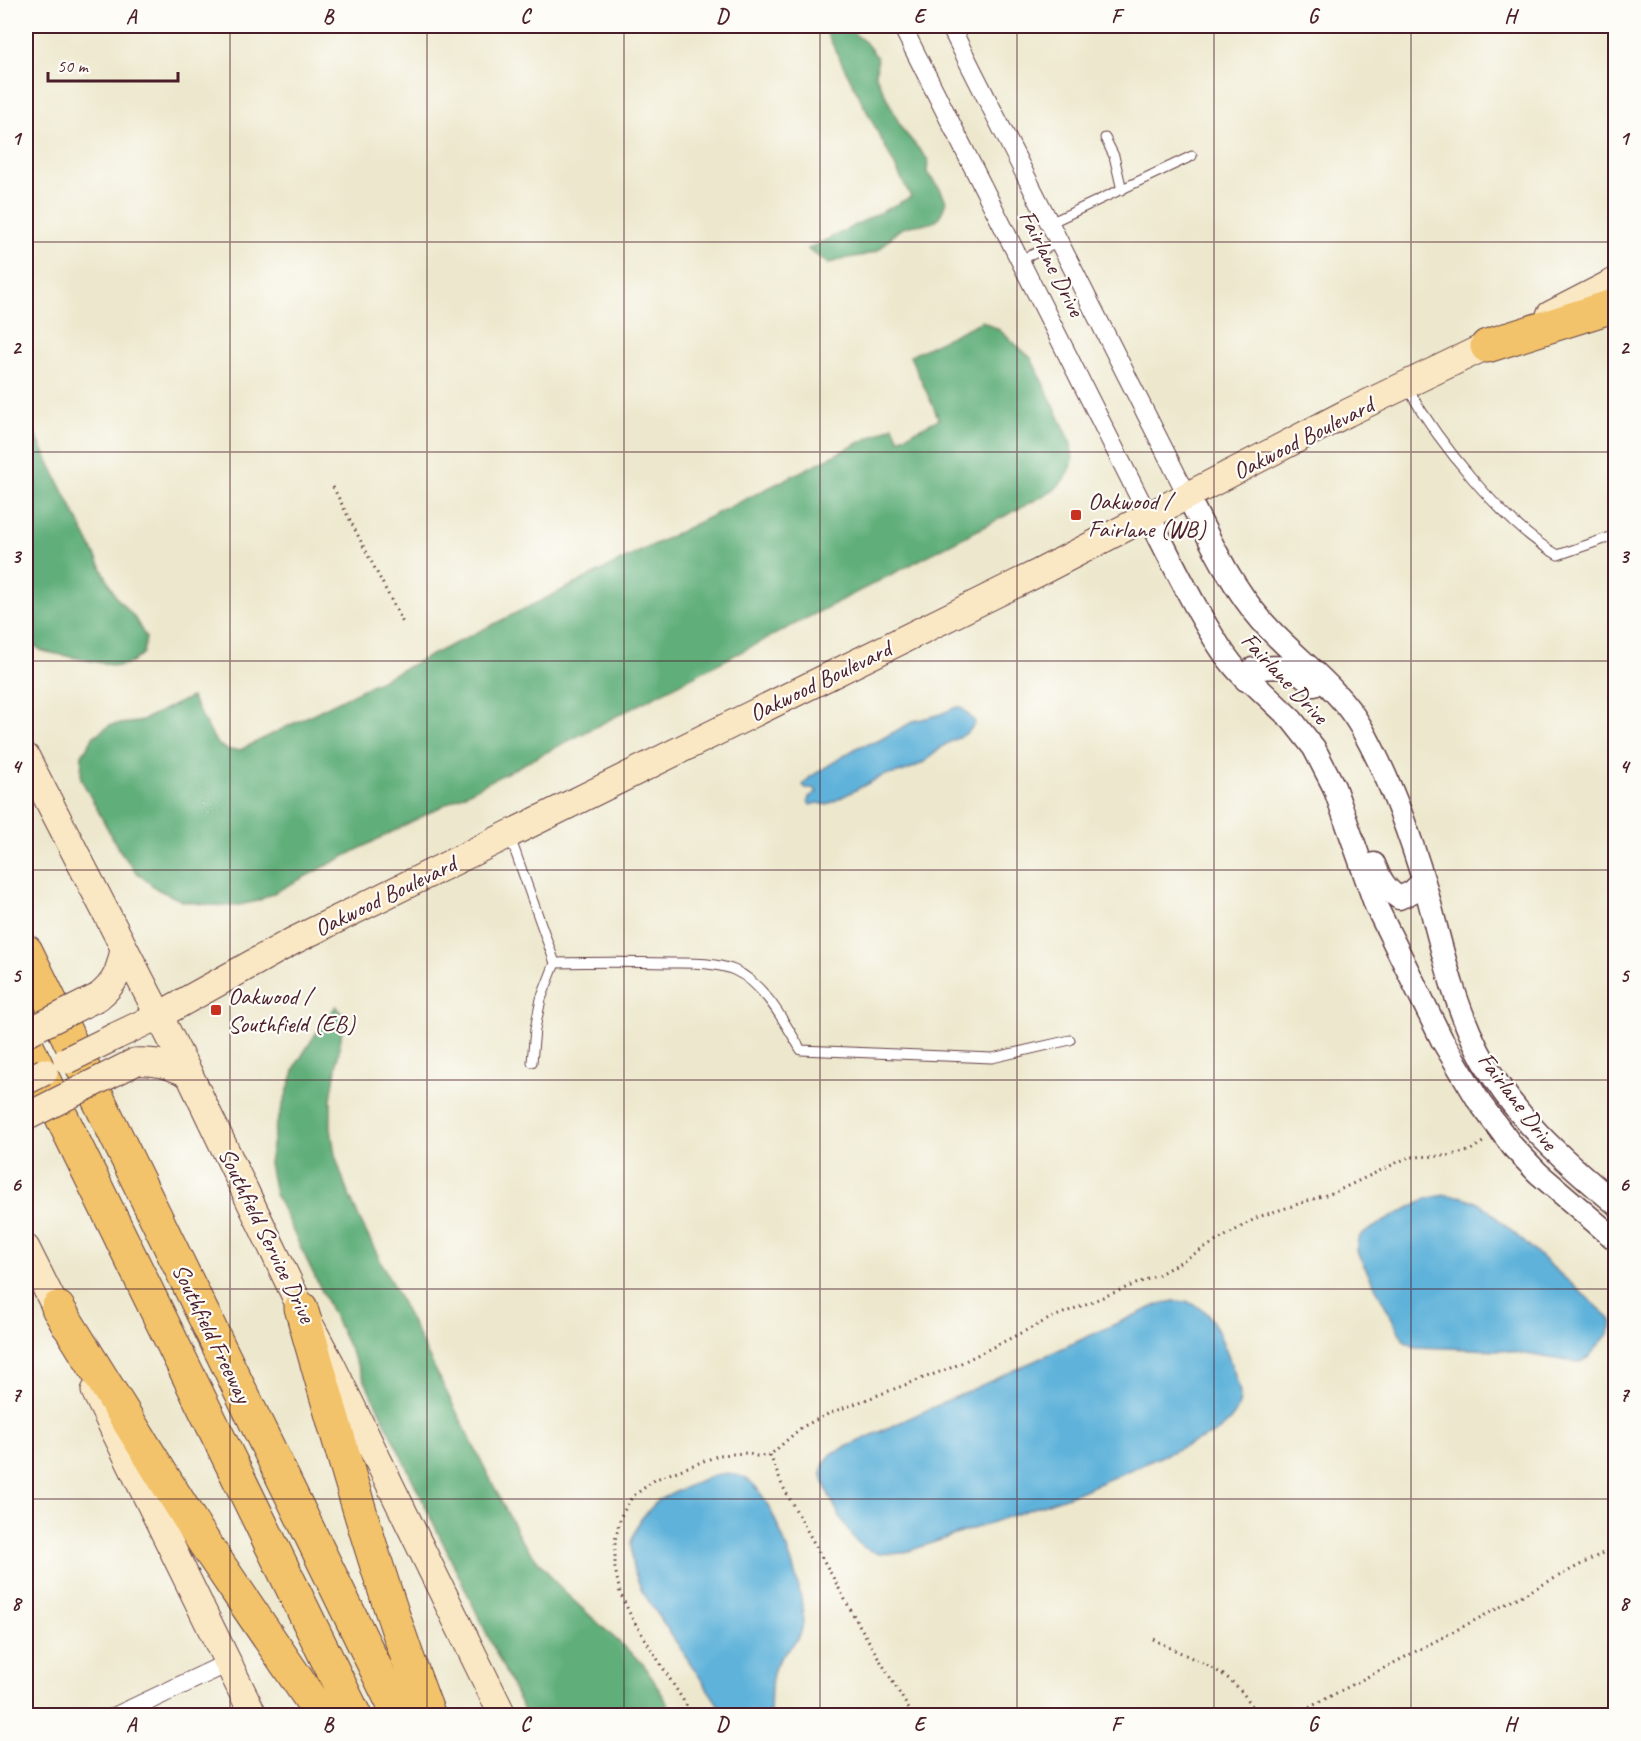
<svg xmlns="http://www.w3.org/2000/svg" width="1641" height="1741" viewBox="0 0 1641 1741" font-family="Caveat,sans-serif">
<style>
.forest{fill:#60af7a;stroke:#556752;stroke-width:1.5}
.water{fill:#5fb2da;stroke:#546882;stroke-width:1.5}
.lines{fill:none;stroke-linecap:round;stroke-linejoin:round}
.service-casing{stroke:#623d43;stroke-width:11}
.minor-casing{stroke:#623d43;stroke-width:20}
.tertiary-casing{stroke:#623d43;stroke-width:25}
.secondary-casing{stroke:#623d43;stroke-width:29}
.motorway-casing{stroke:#623d43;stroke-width:35}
.path{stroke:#623d43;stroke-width:3;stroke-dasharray:1.5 4.5;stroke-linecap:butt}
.service{stroke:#fff;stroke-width:9}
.minor{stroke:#fff;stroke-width:18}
.tertiary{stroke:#fff;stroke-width:22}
.secondary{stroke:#fae7c3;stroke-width:27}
.motorway{stroke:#f2c36a;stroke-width:33}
.secondary-bridge-casing{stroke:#623d43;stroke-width:29;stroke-linecap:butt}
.secondary-bridge{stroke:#fae7c3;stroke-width:27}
.grid{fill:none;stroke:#4a1f2b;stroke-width:1.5;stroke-opacity:0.55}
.poi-dot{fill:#c8321e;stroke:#fdfcf7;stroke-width:2}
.labels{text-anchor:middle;stroke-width:4.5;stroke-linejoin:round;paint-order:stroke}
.street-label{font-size:24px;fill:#4a1f2b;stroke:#fdfcf7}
.poi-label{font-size:24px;fill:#4a1f2b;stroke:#fdfcf7;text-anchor:start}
.neatline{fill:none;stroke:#4a1f2b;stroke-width:2}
.grid-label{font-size:20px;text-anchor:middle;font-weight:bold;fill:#4a1f2b}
</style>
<rect width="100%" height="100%" fill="#fdfcf7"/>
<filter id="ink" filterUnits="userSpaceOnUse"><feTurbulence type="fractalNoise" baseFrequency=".0167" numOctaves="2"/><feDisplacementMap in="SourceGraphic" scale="12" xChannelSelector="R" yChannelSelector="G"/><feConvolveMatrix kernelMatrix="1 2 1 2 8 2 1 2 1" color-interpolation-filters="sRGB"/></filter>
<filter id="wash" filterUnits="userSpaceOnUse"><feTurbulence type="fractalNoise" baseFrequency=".008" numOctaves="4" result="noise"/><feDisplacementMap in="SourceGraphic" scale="24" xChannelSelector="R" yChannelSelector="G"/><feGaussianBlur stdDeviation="1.35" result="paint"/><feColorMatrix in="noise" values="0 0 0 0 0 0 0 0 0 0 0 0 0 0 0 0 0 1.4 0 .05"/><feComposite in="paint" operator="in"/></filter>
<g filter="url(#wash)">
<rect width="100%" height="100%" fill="#ede8cd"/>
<g class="forest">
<path d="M823,26H849L851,31L865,42L877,57L876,76L902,129L928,160L927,173L940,189L946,201C936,236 923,217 899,230C891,235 886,245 878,250C863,259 846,255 829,264L808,249L911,197Z"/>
<path d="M982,321L998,329L1031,358L1070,440L1073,459L1066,478L1053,491L258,901L234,906L210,905L182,901L157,889L136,872L118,848L81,779L82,755L94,736L110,725L138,722L191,697L217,744L228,750H240L893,426L899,439L939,419L910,356Z"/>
<path d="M26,416L116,597L134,617L146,638L143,653L131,663L117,666L42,651L26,639Z"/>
<path d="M336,1006L343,1017L341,1038L331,1099V1128L335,1155L346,1188L361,1222L521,1540L562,1590L644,1665L675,1715H526L275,1194L269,1163L275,1129L296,1065L320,1027Z"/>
</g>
<g class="water">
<path d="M957,707H961L975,722C970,735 958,737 946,744C938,749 932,757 924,762C914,768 897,775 884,775L827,805L818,803L810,805L808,801L809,797L817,792L814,788L806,789L803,785L810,777L858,747L878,741L914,721L938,715Z"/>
<path d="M1445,1195L1464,1197L1482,1205L1609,1317L1612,1324L1609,1333L1589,1357L1580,1362L1568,1361L1503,1350L1414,1347L1404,1341L1358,1254C1356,1245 1356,1240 1363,1233L1425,1199Z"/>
<path d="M1174,1301C1184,1301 1192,1302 1200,1308C1204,1310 1208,1314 1210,1317C1218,1328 1240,1383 1240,1396C1240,1413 1228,1424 1215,1433L1077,1493L903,1553C889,1554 874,1555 862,1546C850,1538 822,1487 822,1473C822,1464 827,1459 833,1453L1157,1305Z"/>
<path d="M727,1473C738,1475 747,1477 755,1486C776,1509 809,1598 802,1628C799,1644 785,1649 778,1661C769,1675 771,1699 770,1715H725L642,1591L633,1568L631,1542L641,1519L658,1500L708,1477Z"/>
</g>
</g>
<g filter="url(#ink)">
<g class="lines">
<defs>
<g id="service">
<path d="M1105,138L1114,156L1122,190"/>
<path d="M1050,223L1192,156"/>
<path d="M1020,260L1060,242"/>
<path d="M1407,387C1438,442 1503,524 1558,555L1616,535"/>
<path d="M510,837L555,963C593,962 631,962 670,963C690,963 714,962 734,970C764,983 785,1023 801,1050L992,1058L1070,1040"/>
<path d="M532,1062L535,1029L541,999L555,963"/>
</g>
<g id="minor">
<path d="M902,26L1148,515"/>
<path d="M950,26L1188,497"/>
<path d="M116,1716L228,1663"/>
</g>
<g id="tertiary">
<path d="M1188,497C1210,540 1230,584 1262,621C1294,658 1336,684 1361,727C1388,775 1408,829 1424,882C1440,939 1451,997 1478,1050C1510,1114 1562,1159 1616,1204"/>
<path d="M1148,515C1166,548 1222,670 1252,682L1292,720L1314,748L1334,787L1376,906L1442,1040L1480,1103L1513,1147L1538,1173L1616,1240"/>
<path d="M1246,680L1253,669C1281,666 1293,664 1314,685"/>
<path d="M1374,864C1380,879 1385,889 1399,898L1412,892L1423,881"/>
</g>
<g id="secondary">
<path d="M1550,315L1616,281"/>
<path d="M26,757L189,1074L301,1308L331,1364L503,1716"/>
<path d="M98,997C116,983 119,972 124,950"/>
<path d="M116,1036L158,1016L293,941L1038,573L1347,413L1505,337"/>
<path d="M135,1062C157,1061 169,1065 189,1074"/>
<path d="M26,1248L65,1326"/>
<path d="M95,1391L254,1716"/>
</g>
<g id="motorway">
<path d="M1487,346L1616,305"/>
<path d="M26,951L399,1716"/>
<path d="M26,1044L355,1716"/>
<path d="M58,1308L205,1544L322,1716"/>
<path d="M301,1308C340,1444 378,1583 429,1716"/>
</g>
</defs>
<use href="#service" class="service-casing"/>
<use href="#minor" class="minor-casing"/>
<use href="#tertiary" class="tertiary-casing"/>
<use href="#secondary" class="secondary-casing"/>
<use href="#motorway" class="motorway-casing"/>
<g class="path">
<path d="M333,487L404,625"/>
<path d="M770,1455L782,1485L858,1623L913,1716"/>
<path d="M1153,1639C1176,1652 1203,1661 1225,1676C1239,1686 1249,1701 1259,1716"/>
<path d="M693,1716L632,1618L620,1593L615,1568V1540L621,1516L632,1497L656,1479L720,1455L746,1453L757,1456L770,1455L802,1427L830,1413L953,1367L1051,1318L1158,1275L1258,1217L1335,1192L1409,1157L1447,1156L1469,1151L1486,1140"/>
<path d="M1293,1716L1616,1546"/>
</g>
<use href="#service" class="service"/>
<use href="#minor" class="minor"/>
<use href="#tertiary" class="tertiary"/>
<use href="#secondary" class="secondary"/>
<use href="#motorway" class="motorway"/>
<defs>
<g id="secondary-bridge">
<path d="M26,1033L98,997"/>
<path d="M67,1060L116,1036"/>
<path d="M26,1081L44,1072"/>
<path d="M26,1117L135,1062"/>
</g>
</defs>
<use href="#secondary-bridge" class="secondary-bridge-casing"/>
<use href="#secondary-bridge" class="secondary-bridge"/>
</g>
</g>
<path class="grid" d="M230,26V1716M427,26V1716M624,26V1716M820,26V1716M1017,26V1716M1214,26V1716M1411,26V1716M26,242H1616M26,452H1616M26,661H1616M26,870H1616M26,1080H1616M26,1289H1616M26,1499H1616"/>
<g class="poi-dot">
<rect x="1070" y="509" width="12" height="12" rx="3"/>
<rect x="210" y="1004" width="12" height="12" rx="3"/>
</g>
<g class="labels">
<g class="street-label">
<text transform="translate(1052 263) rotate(63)" y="8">Fairlane Drive</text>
<text transform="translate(1303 438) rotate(-27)" y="8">Oakwood Boulevard</text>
<text transform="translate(1285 678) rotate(47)" y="8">Fairlane Drive</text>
<text transform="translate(820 681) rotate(-26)" y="8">Oakwood Boulevard</text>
<text transform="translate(385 896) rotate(-26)" y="8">Oakwood Boulevard</text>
<text transform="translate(1518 1101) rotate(53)" y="8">Fairlane Drive</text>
<text transform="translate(267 1235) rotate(64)" y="8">Southfield Service Drive</text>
<text transform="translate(212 1333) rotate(64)" y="8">Southfield Freeway</text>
</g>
<g class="poi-label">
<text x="1088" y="509">Oakwood /<tspan x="1088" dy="28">Fairlane (WB)</tspan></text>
<text x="228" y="1004">Oakwood /<tspan x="228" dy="28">Southfield (EB)</tspan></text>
</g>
</g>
<rect width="1641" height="1741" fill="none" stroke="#fdfcf7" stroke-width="66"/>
<path d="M48 72v9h130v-9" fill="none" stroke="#4a1f2b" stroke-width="3"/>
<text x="57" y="72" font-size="18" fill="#4a1f2b" stroke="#fdfcf7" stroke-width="4.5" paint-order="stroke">50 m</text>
<rect x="33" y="33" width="1575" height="1675" class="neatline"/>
<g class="grid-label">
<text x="131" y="23">A</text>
<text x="328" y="23">B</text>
<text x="525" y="23">C</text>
<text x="722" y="23">D</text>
<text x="919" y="23">E</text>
<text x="1116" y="23">F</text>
<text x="1313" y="23">G</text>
<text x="1510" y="23">H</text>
<text x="16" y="145">1</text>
<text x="1624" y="145">1</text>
<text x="16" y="354">2</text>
<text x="1624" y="354">2</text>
<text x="16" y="563">3</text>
<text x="1624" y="563">3</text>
<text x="16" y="773">4</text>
<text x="1624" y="773">4</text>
<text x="16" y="982">5</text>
<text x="1624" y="982">5</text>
<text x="16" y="1191">6</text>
<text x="1624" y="1191">6</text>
<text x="16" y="1401">7</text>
<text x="1624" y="1401">7</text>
<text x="16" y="1610">8</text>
<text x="1624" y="1610">8</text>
<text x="131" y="1731">A</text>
<text x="328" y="1731">B</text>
<text x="525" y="1731">C</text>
<text x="722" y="1731">D</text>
<text x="919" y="1731">E</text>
<text x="1116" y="1731">F</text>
<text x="1313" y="1731">G</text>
<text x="1510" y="1731">H</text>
</g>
</svg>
